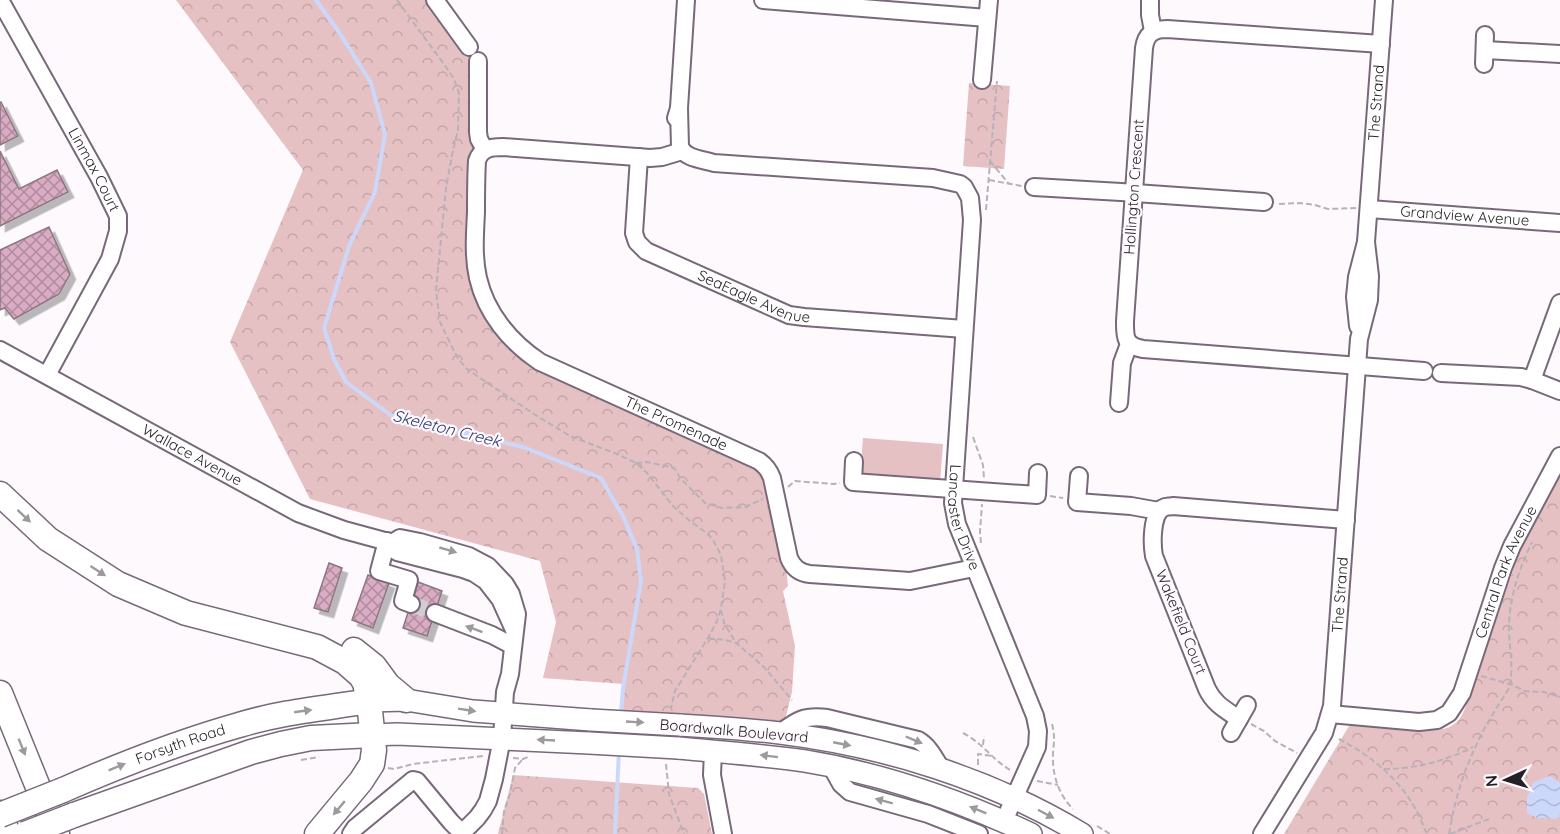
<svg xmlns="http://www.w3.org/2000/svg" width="1560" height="834" viewBox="0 0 1560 834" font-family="Quicksand,sans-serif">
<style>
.park{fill:url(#park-crowns)}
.garden{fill:#e6c1c4}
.water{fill:url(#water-waves)}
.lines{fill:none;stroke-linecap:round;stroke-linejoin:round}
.stream{stroke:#ccd8fa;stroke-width:4}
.building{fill:url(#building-cross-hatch);stroke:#8d7681;stroke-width:1.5;filter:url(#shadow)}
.minor-tunnel{stroke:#d2cdd2;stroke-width:16;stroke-dasharray:16 8;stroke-linecap:butt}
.minor-casing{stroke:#78697a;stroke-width:20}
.major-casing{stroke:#78697a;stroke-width:24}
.highway-casing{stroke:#78697a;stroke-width:27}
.path{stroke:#b7b2b7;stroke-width:2;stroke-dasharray:6 3;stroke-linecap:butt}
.minor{stroke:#fff;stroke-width:16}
.major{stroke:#fff;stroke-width:21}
.highway{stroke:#fff;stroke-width:24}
.major-bridge-casing{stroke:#78697a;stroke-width:24;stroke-linecap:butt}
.highway-bridge-casing{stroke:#78697a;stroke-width:27;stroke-linecap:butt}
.major-bridge{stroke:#fff;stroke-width:21}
.highway-bridge{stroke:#fff;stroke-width:24}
.oneway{fill:#9d9a9d}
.labels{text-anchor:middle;stroke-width:4.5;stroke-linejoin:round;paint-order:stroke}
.street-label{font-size:15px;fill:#251f26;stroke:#fdf9fd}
.water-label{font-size:16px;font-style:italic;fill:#2c396d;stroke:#fdf9fd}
</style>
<defs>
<pattern id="park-crowns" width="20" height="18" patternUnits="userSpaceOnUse" patternTransform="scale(1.5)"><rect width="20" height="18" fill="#e6c1c4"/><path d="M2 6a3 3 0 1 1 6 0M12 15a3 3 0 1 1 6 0" fill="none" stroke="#c5a5a8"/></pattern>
<pattern id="water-waves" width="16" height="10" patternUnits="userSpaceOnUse" patternTransform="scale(1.5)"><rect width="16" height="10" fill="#ccd8fa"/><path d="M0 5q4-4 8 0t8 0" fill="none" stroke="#afb9d6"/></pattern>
<pattern id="building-cross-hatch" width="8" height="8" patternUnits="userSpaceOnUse" patternTransform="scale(1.5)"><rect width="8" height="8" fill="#d9acc3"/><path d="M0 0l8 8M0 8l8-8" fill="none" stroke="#b08b9e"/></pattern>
<filter id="shadow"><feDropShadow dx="5.5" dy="5.5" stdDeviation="0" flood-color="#0004"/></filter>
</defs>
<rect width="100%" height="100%" fill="#fdf9fd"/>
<g class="park">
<path d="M176,0H429L473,60L476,148L470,245L506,340L755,466L765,473L786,566L788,586L783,591L795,646L792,692L783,728L621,714L623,684L543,678L556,622L540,561L310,499L230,342L303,170Z"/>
<path d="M969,83L1010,86L1004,169L963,166Z"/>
<path d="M1560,474V834H1284L1349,726L1354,724L1404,729L1408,725C1431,731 1455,736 1465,708C1468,702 1468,695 1469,689C1471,678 1475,667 1479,656L1484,654L1520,550L1518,546L1542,498L1548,497Z"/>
<path d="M513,775L698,788L704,794L712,834H498Z"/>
</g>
<path class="garden" d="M863,438L943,444L940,483L860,477Z"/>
<path class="water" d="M1550,776L1560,783V813L1558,819L1537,818L1527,813V797L1534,782Z"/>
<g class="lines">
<g class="stream">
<path d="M316,0L341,35L371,83L385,134L375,192L349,246L324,328L334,359L346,382L392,416L523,447L601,478L624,518L637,549L641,581L623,688L621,713"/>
<path d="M615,834L619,751"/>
</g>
</g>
<g class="building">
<path d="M1,102L18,136L0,145V103Z"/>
<path d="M0,151L19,189L57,170L68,192L0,226Z"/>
<path d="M49,227L70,274L59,294L14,319L5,308L0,310V250Z"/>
<path d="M329,563L342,568L328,612L314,608Z"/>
<path d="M368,575L389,583L373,628L352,620Z"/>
<path d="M418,582L442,591L427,636L403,628Z"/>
</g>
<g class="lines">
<path class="minor-tunnel" d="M411,604L435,613"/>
<defs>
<g id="minor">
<path id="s1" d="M0,0L99,177L118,216V231L110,259L47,375"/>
<path d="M435,0L469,47"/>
<path d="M763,0L987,18"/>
<path d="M1150,0V15L1153,31"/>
<path d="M1381,44L1167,29C1153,29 1146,34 1144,48L1125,321C1125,336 1124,346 1143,349L1424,371"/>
<path d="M1485,50L1560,54"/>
<path d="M478,61V132L479,139L485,150"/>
<path d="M1484,64L1485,35"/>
<path d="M982,80L989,0"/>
<path id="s2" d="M679,108L680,147C686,159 702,159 714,163L933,178L960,184L964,187L970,198L972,220L953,503L957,524L1035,716L1038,731L1037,747L1004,821"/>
<path d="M676,118L679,108L686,0"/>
<path id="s3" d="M682,151L662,157L650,158L503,147C491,147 481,148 477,161C476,178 476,195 476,212C475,234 473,256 478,278C486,313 510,342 540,362L759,461C766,466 769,470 772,478L789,558C793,568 800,573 810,574L910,581L974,568"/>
<path id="s4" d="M639,157L634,233L637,242L646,251L789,315L804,317L964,329"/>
<path d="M1034,187L1121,192L1264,202"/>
<path id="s5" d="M1369,209L1560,223"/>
<path id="s6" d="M1358,326L1355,297L1357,277L1366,242L1384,0"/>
<path id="s7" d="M0,350L298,513L344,530L392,543L397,552L463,569L474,573L486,581L500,599L514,630"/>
<path d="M1441,373L1521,377L1532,380L1560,391"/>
<path d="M1532,380L1560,303"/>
<path d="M1119,403L1122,363L1129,344"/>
<path d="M854,461L853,482L1037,495L1038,473"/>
<path d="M1079,476L1077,502L1131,506L1159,511"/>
<path d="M387,541L379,571L409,580L403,601L411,604"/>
<path d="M392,543L400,538L420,542L469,556L488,566L505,584L511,594L517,614L510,674L505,692L502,738L494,779L488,801L483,810L477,818L461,834"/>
<path d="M435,613L492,635L513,646"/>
<path id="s8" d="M1330,714L1419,722L1437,720L1449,713L1462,693L1503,568L1512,546L1560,456"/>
<path d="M1239,719C1226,710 1214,704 1207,689L1154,556C1152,545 1151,514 1163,508C1166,506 1169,507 1173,506L1346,520"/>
<path d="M780,733C797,720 805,715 827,718L918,740C930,747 935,759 942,770"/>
<path d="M1231,733L1247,705"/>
<path d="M713,751L712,775L723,834"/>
<path d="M831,766L841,784L850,792L928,814L979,834"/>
<path d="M351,834L355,828L413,780L417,781L451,822L462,833"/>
<path id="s9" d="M1262,834L1324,733L1332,706L1359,339L1369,300L1370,276L1366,242"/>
</g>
<g id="major">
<path d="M369,701L406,700L473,711L591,720"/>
<path d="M680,725C713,727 747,729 780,733C885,746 991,779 1082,834"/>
<path d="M373,735L397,734L589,743"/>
<path d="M678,748C720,752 763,755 805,761C884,774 959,800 1031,834"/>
</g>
<g id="highway">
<path d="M0,494L48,539L118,584L186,613L317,647L345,662L361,676L365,683L369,701L374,750L372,764L361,781L317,834"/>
<path d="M354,650L374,666L388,685L406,700"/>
<path d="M0,693L57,834"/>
<path id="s10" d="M63,790C120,765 179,742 239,725C281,712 326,708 369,701"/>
<path d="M0,813L8,834"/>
<path d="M74,815L251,752L281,744L311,738L373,735"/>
</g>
</defs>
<use href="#minor" class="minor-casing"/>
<use href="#major" class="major-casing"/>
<use href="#highway" class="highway-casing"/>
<g class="path">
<path d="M397,0L446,67L454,79L459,93L458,130L452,155L446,188L436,290L440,322L453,349L459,360L468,370L537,416L570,436L617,454L636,463L647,473L673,506L690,521L708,534L713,540L721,555L725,581L721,609L717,621L708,638L675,691L671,708"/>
<path d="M990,161L1009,184"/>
<path d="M989,180L1022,186"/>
<path d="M1279,204L1300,203L1315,205L1328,209L1356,208"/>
<path d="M986,210L997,81"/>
<path d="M973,437L983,465L984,478"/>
<path d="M636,463L647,462L674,468L681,479L705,503L722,508L745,507L763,499"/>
<path d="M788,487L795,481L834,484L840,483"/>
<path d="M1050,496L1063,498"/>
<path d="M981,543L980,532L982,504"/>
<path d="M721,610L724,623L736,643"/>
<path d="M708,638L725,640L736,643L763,666L792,700"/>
<path d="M1481,676L1510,684L1525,691L1544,692L1560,697"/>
<path d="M1052,724C1055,734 1054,743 1053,753C1052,774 1058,794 1073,809"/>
<path d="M1251,724L1264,731L1275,741L1297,753"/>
<path d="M963,733C984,744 992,760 1012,771"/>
<path d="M1339,739C1370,755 1398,778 1415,808C1420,816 1423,826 1427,834"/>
<path d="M983,745L984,736"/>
<path d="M513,758L523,759L528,757"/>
<path d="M301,760L319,757"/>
<path d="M666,764L669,794L684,834"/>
<path d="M978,765V754L992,756"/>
<path d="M388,768L394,769L413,764L483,756"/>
<path d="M1384,769C1415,769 1445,761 1473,747"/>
<path d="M1037,781L1058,785"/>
<path d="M1097,826L1110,834"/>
<path d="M502,834L504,811L510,794L515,768L522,760"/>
<path d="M1449,834C1454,804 1462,775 1475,748C1484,727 1496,709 1508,690C1515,670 1509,649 1509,629C1509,598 1519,569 1532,542"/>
<path d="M1450,834L1489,819"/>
</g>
<use href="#minor" class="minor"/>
<use href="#major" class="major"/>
<use href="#highway" class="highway"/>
<defs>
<g id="major-bridge">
<path d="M591,720L680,725"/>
<path d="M589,743L678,748"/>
</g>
<g id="highway-bridge">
<path d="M0,815L63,790"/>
<path d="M25,834L74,815"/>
</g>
</defs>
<use href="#major-bridge" class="major-bridge-casing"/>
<use href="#highway-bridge" class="highway-bridge-casing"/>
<use href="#major-bridge" class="major-bridge"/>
<use href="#highway-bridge" class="highway-bridge"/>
</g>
<defs><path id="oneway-solid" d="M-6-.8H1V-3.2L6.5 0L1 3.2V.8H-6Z" transform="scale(1.5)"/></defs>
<g class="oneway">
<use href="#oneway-solid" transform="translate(24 516) rotate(43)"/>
<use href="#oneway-solid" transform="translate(448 550) rotate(16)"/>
<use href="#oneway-solid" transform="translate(98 571) rotate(33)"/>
<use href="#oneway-solid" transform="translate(474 629) rotate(-160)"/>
<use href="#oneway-solid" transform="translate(467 710) rotate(9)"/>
<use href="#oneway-solid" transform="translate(303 711) rotate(-8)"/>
<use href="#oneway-solid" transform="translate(635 722) rotate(3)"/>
<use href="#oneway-solid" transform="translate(546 740) rotate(-177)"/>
<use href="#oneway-solid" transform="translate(914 740) rotate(23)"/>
<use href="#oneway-solid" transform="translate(842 744) rotate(11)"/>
<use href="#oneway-solid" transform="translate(22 747) rotate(68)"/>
<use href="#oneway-solid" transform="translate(769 756) rotate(-173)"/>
<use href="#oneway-solid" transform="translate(117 767) rotate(-22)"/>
<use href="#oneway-solid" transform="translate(884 801) rotate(-165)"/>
<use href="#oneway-solid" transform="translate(339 808) rotate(130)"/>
<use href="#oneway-solid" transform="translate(978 810) rotate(-158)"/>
<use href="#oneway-solid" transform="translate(1046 814) rotate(28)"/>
</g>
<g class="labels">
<g class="street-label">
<text dy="5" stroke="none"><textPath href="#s6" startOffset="225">The Strand</textPath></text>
<text dy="5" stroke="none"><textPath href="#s1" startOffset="194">Linmax Court</textPath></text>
<text transform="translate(1134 187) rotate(-86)" y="5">Hollington Crescent</text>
<text dy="5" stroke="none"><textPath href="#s5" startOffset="96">Grandview Avenue</textPath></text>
<text dy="5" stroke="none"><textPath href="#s4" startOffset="216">SeaEagle Avenue</textPath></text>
<text dy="5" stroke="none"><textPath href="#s3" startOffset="586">The Promenade</textPath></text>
<text dy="5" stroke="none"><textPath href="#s7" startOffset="219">Wallace Avenue</textPath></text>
<text dy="5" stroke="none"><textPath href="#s2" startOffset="664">Lancaster Drive</textPath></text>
<text dy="5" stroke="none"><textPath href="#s8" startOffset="274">Central Park Avenue</textPath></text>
<text dy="5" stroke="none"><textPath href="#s9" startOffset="258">The Strand</textPath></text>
<text transform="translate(1181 622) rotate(68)" y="5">Wakefield Court</text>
<text transform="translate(734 731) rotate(5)" y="5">Boardwalk Boulevard</text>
<text dy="5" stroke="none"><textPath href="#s10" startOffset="126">Forsyth Road</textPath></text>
</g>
<g class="water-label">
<text transform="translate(447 428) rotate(14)" y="6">Skeleton Creek</text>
</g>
</g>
<g transform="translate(1506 780) rotate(266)" stroke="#fdf9fd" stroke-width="4.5" paint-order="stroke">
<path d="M0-4.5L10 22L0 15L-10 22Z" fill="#251f26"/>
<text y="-9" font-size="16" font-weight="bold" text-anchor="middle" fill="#251f26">N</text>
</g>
</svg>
